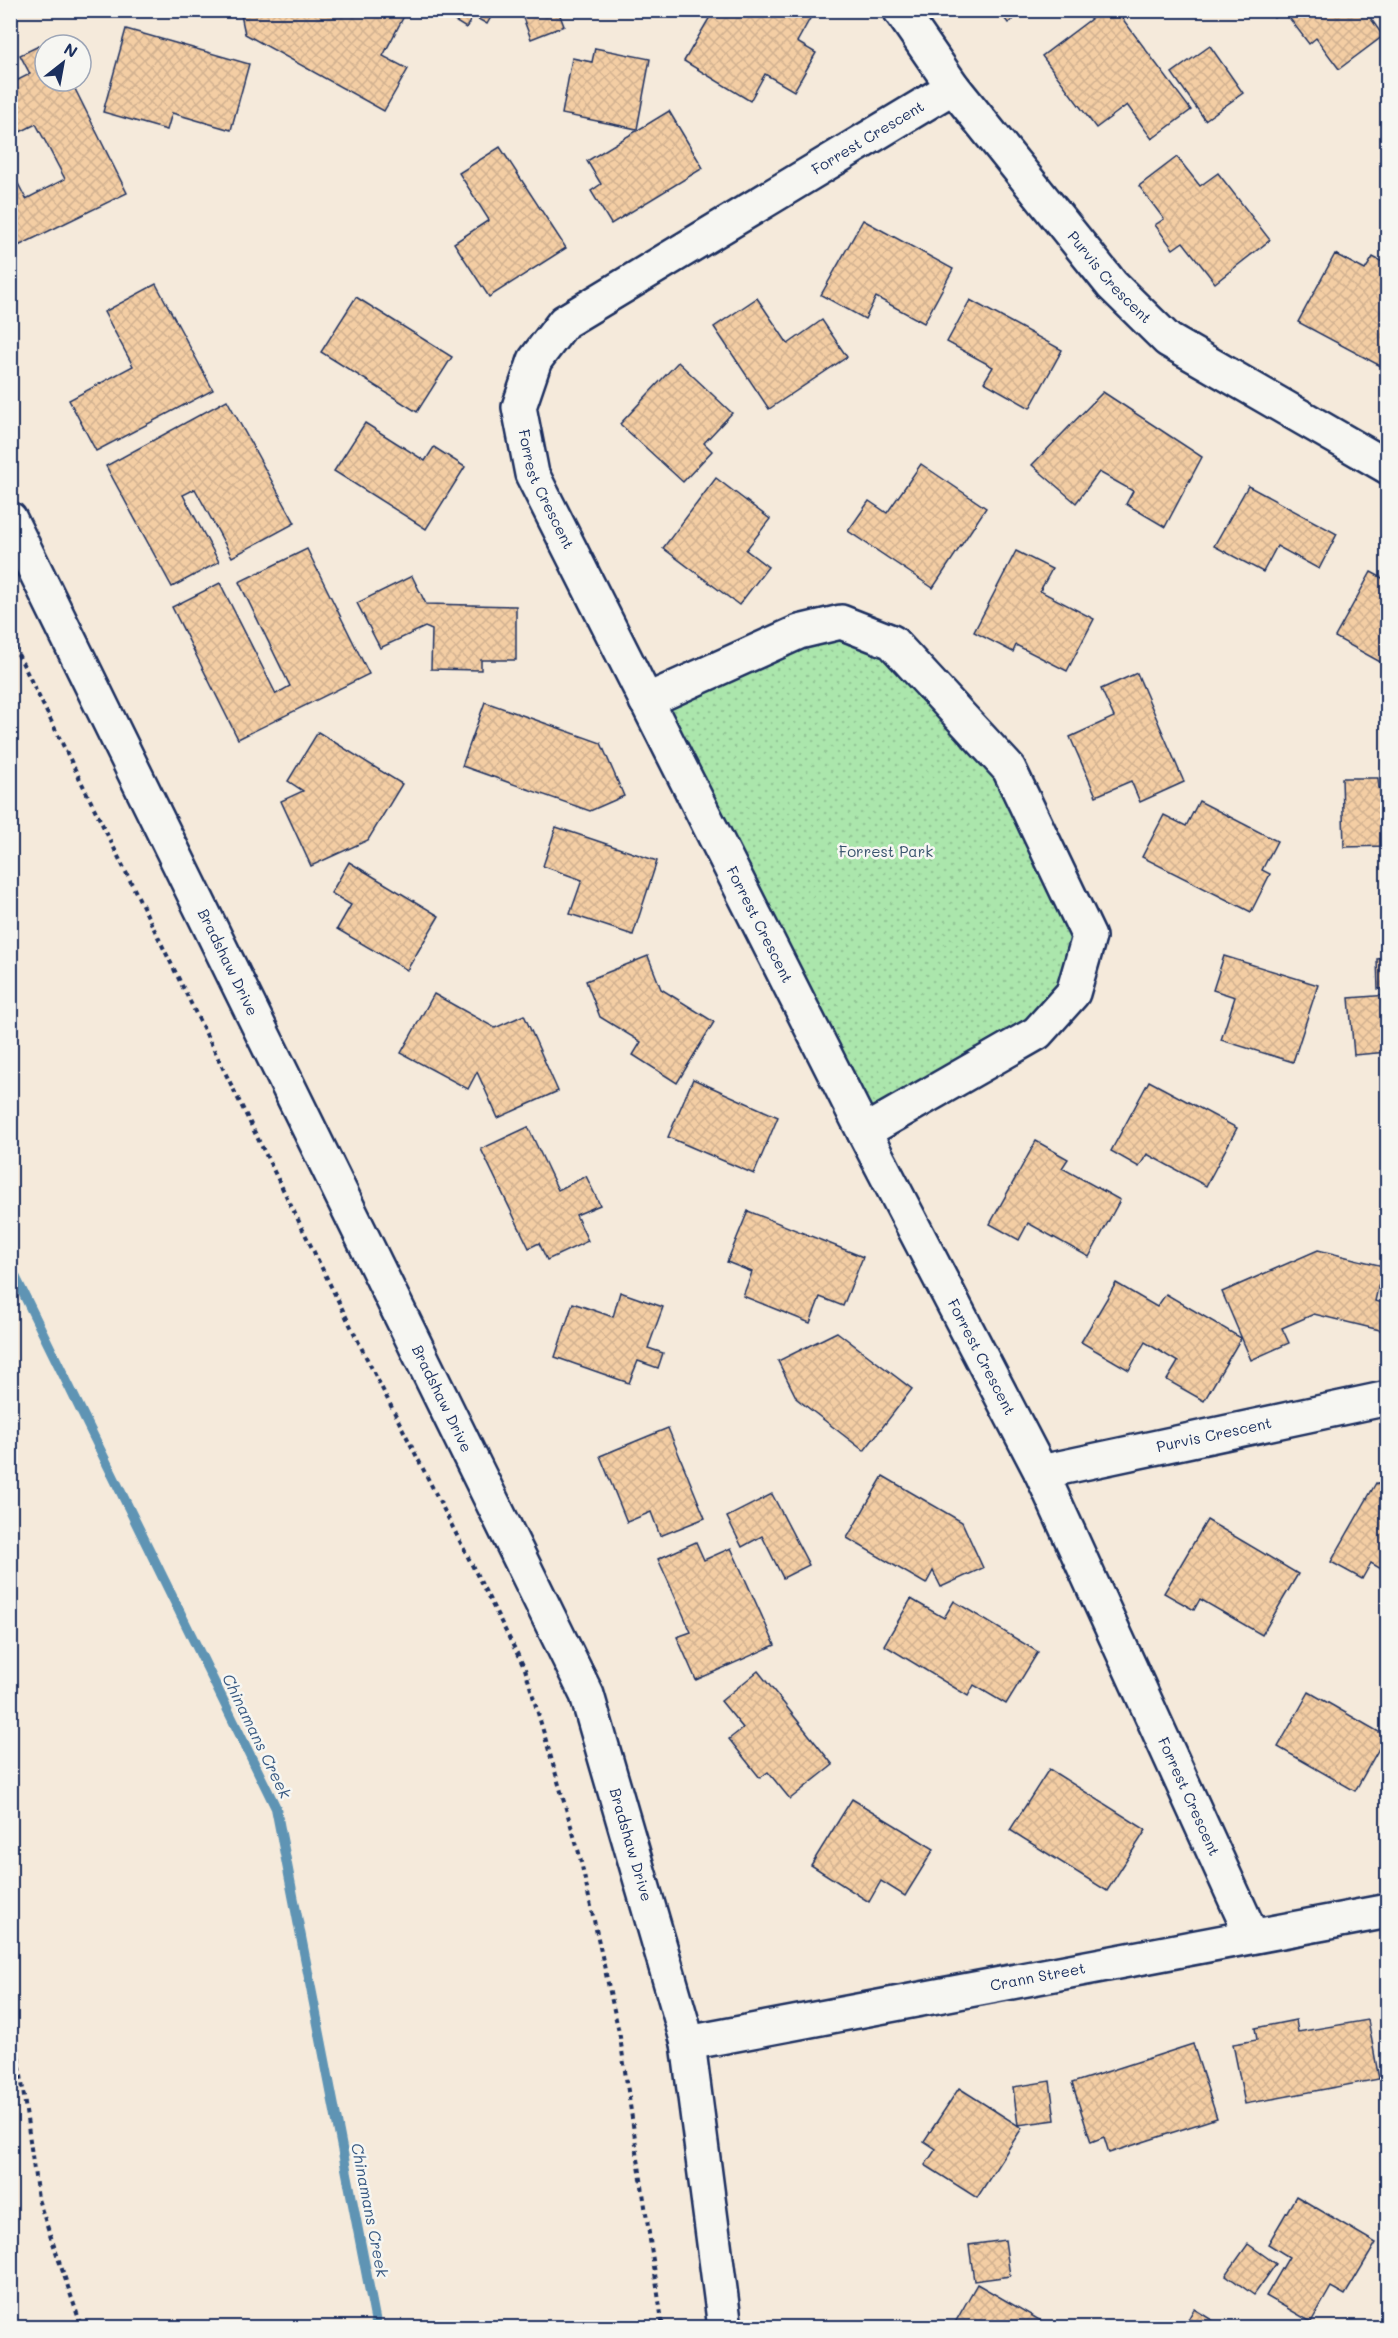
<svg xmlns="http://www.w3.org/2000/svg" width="1398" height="2338" viewBox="0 0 1398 2338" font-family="Mali,sans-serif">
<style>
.park{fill:url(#park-dots);stroke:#638a85;stroke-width:1.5}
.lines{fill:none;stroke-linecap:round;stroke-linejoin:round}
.stream{stroke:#5f94b4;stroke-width:10}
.building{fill:url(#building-cross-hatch);stroke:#1b2f5e;stroke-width:1.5}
.street-casing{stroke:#1b2f5e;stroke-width:38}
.secondary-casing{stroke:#1b2f5e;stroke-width:38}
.path{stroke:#1b2f5e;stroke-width:4;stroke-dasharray:4.5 4.5;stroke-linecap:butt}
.street{stroke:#f6f6f2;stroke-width:33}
.secondary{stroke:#f6f6f2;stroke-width:33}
.labels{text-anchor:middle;stroke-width:5;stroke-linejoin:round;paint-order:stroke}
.street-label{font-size:15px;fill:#1b2f5e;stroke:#f6f6f2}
.park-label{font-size:15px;fill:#38546e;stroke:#f6f6f2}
.water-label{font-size:16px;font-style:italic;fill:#385982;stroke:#f6f6f2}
</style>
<defs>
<pattern id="park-dots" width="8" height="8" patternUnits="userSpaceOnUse" patternTransform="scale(1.5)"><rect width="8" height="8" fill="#abe6ac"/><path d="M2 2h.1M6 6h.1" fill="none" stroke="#93c696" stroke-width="1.8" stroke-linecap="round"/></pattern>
<pattern id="building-cross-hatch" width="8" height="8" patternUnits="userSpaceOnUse" patternTransform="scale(1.5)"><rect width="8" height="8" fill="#f4cea4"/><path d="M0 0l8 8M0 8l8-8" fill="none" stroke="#d1b190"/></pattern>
</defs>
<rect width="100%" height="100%" fill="#f5eadb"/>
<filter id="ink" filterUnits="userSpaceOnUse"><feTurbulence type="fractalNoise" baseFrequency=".0167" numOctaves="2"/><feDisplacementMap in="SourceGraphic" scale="12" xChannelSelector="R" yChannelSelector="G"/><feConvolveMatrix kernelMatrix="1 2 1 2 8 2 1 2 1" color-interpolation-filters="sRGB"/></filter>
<g filter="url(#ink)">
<path class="park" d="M799,632L892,642L1009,769L1089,937L1073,993L864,1132L646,701Z"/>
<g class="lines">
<path class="stream" d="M10,1266L276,1808L377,2328"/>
</g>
<g class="building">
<path d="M240,10H394L404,16L383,56L408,69L384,111L245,34Z"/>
<path d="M437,10H495L487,24L473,16L466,28Z"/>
<path d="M520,10H558L564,26L531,39Z"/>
<path d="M714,10H805L812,15L797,42L816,53L794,91L765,74L750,101L684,61Z"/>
<path d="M998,10H1025L1008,23Z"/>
<path d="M1103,10H1116L1191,110L1152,139L1127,105L1096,128L1042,56Z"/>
<path d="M1269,10H1365L1383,36L1339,69L1316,38L1309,44L1284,11L1274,18Z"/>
<path d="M126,29L249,64L231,130L172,113L167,130L103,112Z"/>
<path d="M51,40L54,45H45V81H71L127,193L10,250V168L26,199L65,179L36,124L10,137V84L30,74L20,55Z"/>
<path d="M1210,46L1243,93L1205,120L1172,73Z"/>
<path d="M595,48L650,59L637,129L562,114L572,58L592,62Z"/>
<path d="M669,111L703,168L611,224L591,191L601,184L587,161Z"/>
<path d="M500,147L566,248L489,297L454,243L489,220L459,173Z"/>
<path d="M1177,157L1200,186L1218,173L1270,240L1215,283L1183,242L1173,249L1155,225L1164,219L1139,186Z"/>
<path d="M863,220L953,269L924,323L876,297L865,319L821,295Z"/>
<path d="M1335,254L1365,270L1373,257L1388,265V370L1298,322Z"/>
<path d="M156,284L213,390L96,451L69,400L133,366L104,312Z"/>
<path d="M356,297L452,357L417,412L321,352Z"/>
<path d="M757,298L788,344L822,320L847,357L769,409L714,327Z"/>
<path d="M970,300L1062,350L1030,408L984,382L993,367L947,342Z"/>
<path d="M678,362L732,413L704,443L712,451L683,482L620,424Z"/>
<path d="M1103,392L1202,457L1165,527L1126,504L1133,491L1099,472L1076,503L1032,465Z"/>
<path d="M227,400L295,523L232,557L195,489L183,495L219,562L172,587L106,466Z"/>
<path d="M365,423L425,461L434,447L465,467L426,529L334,471Z"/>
<path d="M921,464L986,508L933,588L848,531L869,501L887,513Z"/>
<path d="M716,478L770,519L746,550L768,567L739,605L663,548Z"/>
<path d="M1248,486L1337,534L1319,569L1277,546L1263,572L1214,546Z"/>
<path d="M307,549L369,674L238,739L172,607L220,583L276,694L290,686L239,582Z"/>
<path d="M1016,551L1052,569L1040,591L1094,619L1067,671L1016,645L1013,652L974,632Z"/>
<path d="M1371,572L1388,581V654L1382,663L1335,637Z"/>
<path d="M412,576L426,604L516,606V660H481V670L431,669L432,630L425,627L380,648L357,603Z"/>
<path d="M1137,673L1184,782L1140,802L1131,781L1096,796L1070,737L1114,717L1101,689Z"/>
<path d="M485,702L601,743L624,796L590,811L462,766Z"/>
<path d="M318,732L402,784L368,840L311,866L281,801L303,791L288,781Z"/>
<path d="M1342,778H1378L1379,788H1388V846L1344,847Z"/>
<path d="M1199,801L1277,841L1262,870L1270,874L1251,912L1142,857L1164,815L1186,826Z"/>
<path d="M556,827L657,861L633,935L570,914L582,880L543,866Z"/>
<path d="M349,862L439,916L407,970L337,929L351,905L331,893Z"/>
<path d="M648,956L661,989L714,1022L677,1083L633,1055L641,1042L600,1017L586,981Z"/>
<path d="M1224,956L1318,985L1293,1062L1221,1040L1235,997L1213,990Z"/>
<path d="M1388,958V988L1378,989L1377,959Z"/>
<path d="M434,994L495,1028L524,1015L558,1091L498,1118L477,1072L468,1089L401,1053Z"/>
<path d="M1388,995V1052L1354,1055L1349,998Z"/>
<path d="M693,1079L778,1117L754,1174L668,1137Z"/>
<path d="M1149,1081L1237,1128L1206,1186L1147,1154L1139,1167L1111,1151Z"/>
<path d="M528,1127L558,1190L586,1176L600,1205L576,1215L588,1241L547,1260L539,1243L529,1248L481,1149Z"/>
<path d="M1036,1141L1068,1159L1062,1168L1120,1200L1089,1257L1028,1223L1019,1240L990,1224Z"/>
<path d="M748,1211L863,1257L843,1306L820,1297L810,1323L743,1296L752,1272L727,1262Z"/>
<path d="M1318,1250L1383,1266L1375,1301L1388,1304V1332L1314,1314L1282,1328L1289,1343L1251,1360L1222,1292Z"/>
<path d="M1116,1283L1157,1307L1166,1294L1241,1338L1204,1401L1167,1380L1178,1362L1145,1342L1129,1370L1081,1342Z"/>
<path d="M620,1292L663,1307L648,1348L663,1353L658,1368L638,1361L629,1383L555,1357L573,1303L613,1317Z"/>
<path d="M837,1332L912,1389L864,1451L797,1399L778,1361Z"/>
<path d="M668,1428L705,1518L660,1536L651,1512L627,1522L600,1456Z"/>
<path d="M883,1476L962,1522L983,1568L941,1587L933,1571L926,1584L847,1538Z"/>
<path d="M1376,1483L1388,1490V1573L1371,1563L1362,1579L1331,1562Z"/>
<path d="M772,1494L809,1565L783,1578L762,1536L742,1547L727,1517Z"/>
<path d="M1207,1520L1298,1574L1262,1635L1200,1599L1194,1610L1164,1593Z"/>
<path d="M696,1542L704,1560L731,1548L775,1645L696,1680L677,1637L691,1632L658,1559Z"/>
<path d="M911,1599L944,1618L954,1601L1038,1652L1006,1704L974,1685L968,1696L884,1645Z"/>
<path d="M758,1671L833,1765L790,1799L768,1772L760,1778L729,1739L743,1728L721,1701Z"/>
<path d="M1309,1692L1386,1736L1355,1791L1278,1747Z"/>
<path d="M1049,1769L1146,1830L1107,1891L1010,1830Z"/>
<path d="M852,1799L934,1849L905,1896L881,1881L869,1902L811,1865Z"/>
<path d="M1296,2020L1298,2032L1368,2020L1379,2079L1245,2104L1233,2044L1257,2040L1255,2028Z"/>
<path d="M1193,2044L1217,2118L1109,2153L1104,2137L1091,2142L1072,2083Z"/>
<path d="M1050,2081L1055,2120L1018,2125L1013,2087Z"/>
<path d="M959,2088L1022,2128L977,2198L925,2165L936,2149L924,2141Z"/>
<path d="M1296,2196L1376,2243L1345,2295L1331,2287L1311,2322L1266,2296L1289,2257L1268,2244Z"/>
<path d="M1005,2240L1010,2276L974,2281L969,2245Z"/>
<path d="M1248,2244L1276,2264L1254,2295L1226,2275Z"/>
<path d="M977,2284L1043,2322L1040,2328H952Z"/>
<path d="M1194,2309L1225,2328H1183Z"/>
</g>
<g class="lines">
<defs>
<g id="street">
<path id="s1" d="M900,10L953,87L1112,285L1168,340L1388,467"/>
<path id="s2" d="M953,87L564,322L535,360L519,407L532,474L864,1132L1041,1472L1252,1936"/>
<path d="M646,701L799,632L841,622L892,642L1009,769L1089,937L1073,993L1037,1033L864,1132"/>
<path id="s3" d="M1041,1472L1388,1398"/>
<path id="s4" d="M688,2043L1388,1911"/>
</g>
<g id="secondary">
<path id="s5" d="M10,519L587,1695L688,2043L725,2328"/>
</g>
</defs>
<use href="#street" class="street-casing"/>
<use href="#secondary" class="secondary-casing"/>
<g class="path">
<path d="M10,638L363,1351L525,1669L579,1853L620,2037L663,2328"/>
<path d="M10,1995L38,2199L82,2328"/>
</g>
<use href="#street" class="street"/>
<use href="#secondary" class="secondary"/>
</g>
</g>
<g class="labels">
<g class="street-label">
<text transform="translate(868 138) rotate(-31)" y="5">Forrest Crescent</text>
<text dy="5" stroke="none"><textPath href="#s1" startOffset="340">Purvis Crescent</textPath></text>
<text dy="5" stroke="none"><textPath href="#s2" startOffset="639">Forrest Crescent</textPath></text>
<text dy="5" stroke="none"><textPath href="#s2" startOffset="1125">Forrest Crescent</textPath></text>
<text dy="5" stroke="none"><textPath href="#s5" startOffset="494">Bradshaw Drive</textPath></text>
<text dy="5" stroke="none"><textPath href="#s2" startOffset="1611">Forrest Crescent</textPath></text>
<text dy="5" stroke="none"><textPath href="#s5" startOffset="980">Bradshaw Drive</textPath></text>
<text dy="5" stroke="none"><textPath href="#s3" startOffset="177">Purvis Crescent</textPath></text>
<text dy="5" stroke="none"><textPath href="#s2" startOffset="2097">Forrest Crescent</textPath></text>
<text dy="5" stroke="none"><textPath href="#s5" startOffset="1466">Bradshaw Drive</textPath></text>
<text dy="5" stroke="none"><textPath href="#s4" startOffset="356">Crann Street</textPath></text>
</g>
<g class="park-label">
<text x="886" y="857">Forrest Park</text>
</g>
<g class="water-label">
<text transform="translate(257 1736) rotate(64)" y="6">Chinamans Creek</text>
<text transform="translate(370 2210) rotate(79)" y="6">Chinamans Creek</text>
</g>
</g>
<rect width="1398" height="2338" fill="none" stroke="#f6f6f2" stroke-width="36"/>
<rect x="18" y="18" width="1362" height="2302" fill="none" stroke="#1b2f5e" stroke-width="2" filter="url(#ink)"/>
<g transform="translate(63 63) rotate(31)"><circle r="28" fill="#f6f6f2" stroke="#9ea6b7" stroke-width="1.5"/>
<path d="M0-4.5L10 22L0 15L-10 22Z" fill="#1b2f5e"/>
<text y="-9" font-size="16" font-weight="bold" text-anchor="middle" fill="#1b2f5e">N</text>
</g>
</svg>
